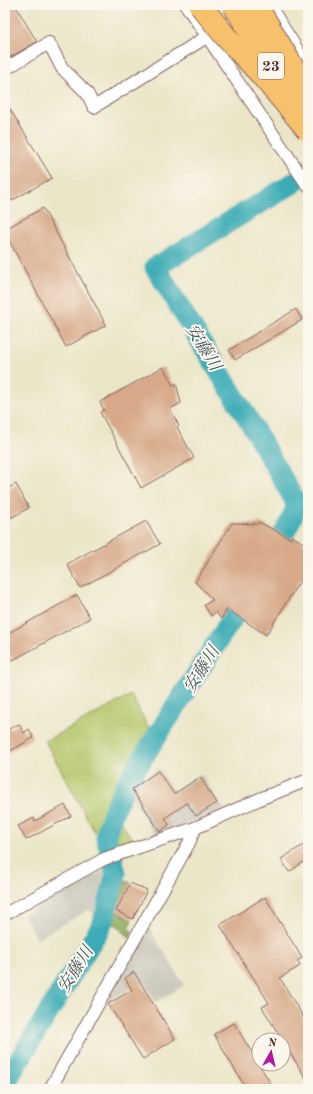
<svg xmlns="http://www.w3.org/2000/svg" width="313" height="1094" viewBox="0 0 313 1094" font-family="'Old Standard TT','Noto Serif JP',serif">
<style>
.industrial{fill:#c7c5b8}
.green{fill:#b3c669;stroke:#7e724a}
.forest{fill:#8eab5d;stroke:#6c6544}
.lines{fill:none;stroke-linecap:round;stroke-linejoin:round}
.river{stroke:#3bacb6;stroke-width:21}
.building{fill:#d7a988}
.street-casing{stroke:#836562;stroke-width:14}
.street{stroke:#fff;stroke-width:12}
.highway-bridge-casing{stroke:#836562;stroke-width:24;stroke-linecap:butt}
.highway-bridge{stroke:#f6c16b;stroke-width:22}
.labels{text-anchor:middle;stroke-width:4;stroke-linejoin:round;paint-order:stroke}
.shield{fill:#fbf7ec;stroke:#7f6065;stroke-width:1}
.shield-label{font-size:15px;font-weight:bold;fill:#4a1f2b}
.water-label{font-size:17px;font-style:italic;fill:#445763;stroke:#fbf7ec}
</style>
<rect width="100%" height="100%" fill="#fbf7ec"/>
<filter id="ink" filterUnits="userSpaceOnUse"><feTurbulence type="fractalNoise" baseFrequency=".025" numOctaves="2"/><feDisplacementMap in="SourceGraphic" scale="8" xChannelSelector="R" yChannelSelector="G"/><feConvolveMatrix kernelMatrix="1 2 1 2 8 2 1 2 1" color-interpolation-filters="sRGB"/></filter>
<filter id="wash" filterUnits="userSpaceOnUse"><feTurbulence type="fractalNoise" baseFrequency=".012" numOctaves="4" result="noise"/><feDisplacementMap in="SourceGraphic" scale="16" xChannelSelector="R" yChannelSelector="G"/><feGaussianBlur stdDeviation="0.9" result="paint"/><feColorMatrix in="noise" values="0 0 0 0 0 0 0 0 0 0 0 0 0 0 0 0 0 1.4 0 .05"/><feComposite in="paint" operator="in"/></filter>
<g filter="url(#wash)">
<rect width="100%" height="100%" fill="#ece6c9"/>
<g class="industrial">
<path d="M159,768L174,791L201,774L224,809L156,836L127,789Z"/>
<path d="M105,870V874L95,914L88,910L37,939L24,914Z"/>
<path d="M148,926L184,985L156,1002L143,981L104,1004Z"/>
</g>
<g class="green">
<path d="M131,695L150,730L118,783L106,808L99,832L94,831L45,741Z"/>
<path d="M116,814L135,843L112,851L110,840Z"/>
</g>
<path class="forest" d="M118,876L130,882L115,911L132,920L128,928L132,931L130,938L110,920Z"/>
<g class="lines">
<g class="river">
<path d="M167,260L295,182"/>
<path d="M158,265L155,267L253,427L294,499L296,508L289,524L270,560"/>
<path d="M5,1083L100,928L106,913L116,873L106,837L109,824L117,802L133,773L250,591"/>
</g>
</g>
<g id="blocks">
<g class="building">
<path d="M5,5H15L37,42L5,60Z"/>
<path d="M5,101L52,178L11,201L5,191Z"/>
<path d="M43,208L106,325L66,347L5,233V229Z"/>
<path d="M296,309L302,320L235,360L229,350Z"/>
<path d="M163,367L173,385L176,383L181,403L170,409L179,426L177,427L194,458L141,488L100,412L104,410L100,402Z"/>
<path d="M16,484L29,508L5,521V490Z"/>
<path d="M146,521L160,544L80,588L67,564Z"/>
<path d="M259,522L291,539L292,536L308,546V568L266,635L227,609L221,619L216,612L211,616L204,605L213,600L195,582L232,523L258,524Z"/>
<path d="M77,595L90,618L13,660L10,655L5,657V635Z"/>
<path d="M19,724L24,733L29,729L33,738L5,754V731Z"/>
<path d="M158,771L174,794L200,777L217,803L196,816L187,803L165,818L169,825L160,832L139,799H138L132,789Z"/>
<path d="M65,805L71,816L26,840L18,826L34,818L35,821Z"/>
<path d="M308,842V859L289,872L281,859Z"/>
<path d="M130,883L147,890L133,919L116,911Z"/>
<path d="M265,897L302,958L297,961L300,966L280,978L308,1025V1082L262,1007L269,1003L220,925Z"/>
<path d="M134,972L175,1039L143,1059L108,1004L132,990L125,978Z"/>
<path d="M234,1023L274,1089H246L214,1034Z"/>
</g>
</g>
</g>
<g filter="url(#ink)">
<use href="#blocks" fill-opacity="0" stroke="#836562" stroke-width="1"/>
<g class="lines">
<defs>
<g id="street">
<path d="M186,5L308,186"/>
<path d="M269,5L308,67"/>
<path d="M5,69L49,43L62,68L87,93L94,107L245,13"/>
<path d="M5,914L104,859L195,828L262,798L308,780"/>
<path d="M50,1089L189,843L195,828"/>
</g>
</defs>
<use href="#street" class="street-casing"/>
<use href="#street" class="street"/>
<defs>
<g id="highway-bridge">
<path d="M200,5L226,37L257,70L308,130"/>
<path d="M234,5L282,84"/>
<path d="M256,5L297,74"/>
<path d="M281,64L308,107"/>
</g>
</defs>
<use href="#highway-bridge" class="highway-bridge-casing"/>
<use href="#highway-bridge" class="highway-bridge"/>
</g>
</g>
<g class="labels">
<rect class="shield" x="258" y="53" width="26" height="26" rx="3"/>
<g class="shield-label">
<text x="271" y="71">23</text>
</g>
<g class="water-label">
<text transform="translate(204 347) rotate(58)" y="6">安藤川</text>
<text transform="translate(201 669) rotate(-58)" y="6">安藤川</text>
<text transform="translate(75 969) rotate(-58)" y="6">安藤川</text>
</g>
</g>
<rect width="313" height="1094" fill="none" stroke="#fbf7ec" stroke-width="20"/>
<g transform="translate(271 1052) rotate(8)"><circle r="19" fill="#fbf7ec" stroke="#b4a19f"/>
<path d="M0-3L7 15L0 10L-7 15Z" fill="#b5179e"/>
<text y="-6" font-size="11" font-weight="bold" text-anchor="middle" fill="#4a1f2b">N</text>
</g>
</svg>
